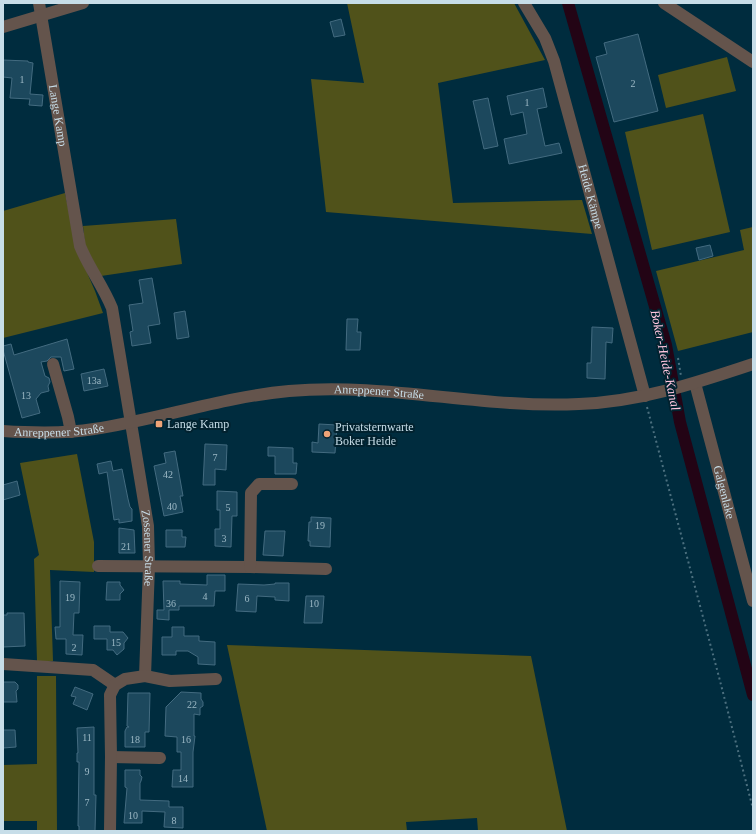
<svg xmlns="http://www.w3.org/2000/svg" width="756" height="834" viewBox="0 0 756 834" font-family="'Times New Roman',serif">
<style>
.green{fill:#50521a}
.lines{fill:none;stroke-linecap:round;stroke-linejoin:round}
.canal{stroke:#230415;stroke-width:12}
.building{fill:#1c485d;stroke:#436b80}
.path{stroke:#4c707f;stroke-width:2;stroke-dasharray:2 3;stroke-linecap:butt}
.minor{stroke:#64544c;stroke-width:12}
.poi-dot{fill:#efa377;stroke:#02222f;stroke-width:1.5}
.labels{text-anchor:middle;stroke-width:4;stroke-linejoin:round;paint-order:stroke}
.number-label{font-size:10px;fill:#9cb8c5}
.street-label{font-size:12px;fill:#c7dde8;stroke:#02222f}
.poi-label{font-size:12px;fill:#c7dde8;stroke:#02222f;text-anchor:start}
.water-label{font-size:13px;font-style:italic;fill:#ffc6df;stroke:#02222f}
</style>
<rect width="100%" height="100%" fill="#002c3e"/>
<g class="green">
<path d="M347,3H514L545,60L438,83L453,203L582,200L592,234L326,212L311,79L364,83Z"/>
<path d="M727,57L736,91L666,108L658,75Z"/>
<path d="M703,114L730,232L652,250L625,132Z"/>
<path d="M65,193L76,247L95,291L103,313L3,338V211Z"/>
<path d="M176,219L182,264L101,276L85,245L83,226Z"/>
<path d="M753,227V332L678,351L656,271L744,250L740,230Z"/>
<path d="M77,454L94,542V572L50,570L53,661H37L34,559L39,555L20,463Z"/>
<path d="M227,645L531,656L567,831H478L477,818L406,822L407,831H267Z"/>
<path d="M37,676H56L57,831H37V821H3V765L37,764Z"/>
</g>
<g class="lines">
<path class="canal" d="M568,3L666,345L680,422L753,695"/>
</g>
<g class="building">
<path d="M341,19L345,35L334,37L330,22Z"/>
<path d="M638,34L658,111L614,122L596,57L607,54L604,43Z"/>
<path d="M3,60L28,61V62L33,63L30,94L43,95L42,106L29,105L30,99L10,98L12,78L3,77Z"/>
<path d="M543,88L547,107L537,109L545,146L559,143L562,153L509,164L504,139L527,134L523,112L511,115L507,96Z"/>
<path d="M488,98L498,146L484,149L473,101Z"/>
<path d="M710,245L713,256L699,260L696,248Z"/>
<path d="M152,278L160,324L148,326L151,343L132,346L130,332L133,331L129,305L143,303L139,280Z"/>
<path d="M185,311L189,337L177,339L174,313Z"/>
<path d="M347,319H358L357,332H361L360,350H346Z"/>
<path d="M592,327L613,328L612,343L606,342L605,379L587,378V363H591Z"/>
<path d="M67,339L74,369L64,371L61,357H51L47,361L41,362L45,376L49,378L50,382L48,386L49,391L41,393L36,399L40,413L22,418L3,350V346L11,344L14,355Z"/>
<path d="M104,369L108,386L84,391L81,374Z"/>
<path d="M319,424L337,425L335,453L312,452V442L318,443Z"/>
<path d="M205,444L227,445L226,470L215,469V485H203Z"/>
<path d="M268,447L293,448V463H297L296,474H275V456H268Z"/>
<path d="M175,451L183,496H180L183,512L164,516L154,466L166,463L164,453Z"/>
<path d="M111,461L113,471L122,469L128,499L130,507L132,509V521L119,523V519L114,520L107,472L99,474L97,464Z"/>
<path d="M17,481L20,495L3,500V485Z"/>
<path d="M217,491L237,492V516H232L231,547L215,546V529H220V510H217Z"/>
<path d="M311,517L331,518L330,547L310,546V541H308L309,522H311Z"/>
<path d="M119,528L134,530L135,553H119Z"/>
<path d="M166,530H182V537H186L185,547H166Z"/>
<path d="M265,531H285L283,556L263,555Z"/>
<path d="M207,575H225V591H215L214,606H179V610H169V620L157,619V610H164L163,581H180V584L207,585Z"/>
<path d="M60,581L80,582L79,613H74L73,635H83L82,655L66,654V639H56L55,627H60Z"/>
<path d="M107,582H120V585L124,590L120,594V600H106Z"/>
<path d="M275,583H289V601L275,600V597L257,596L256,612L236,611L238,584L264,585L275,584Z"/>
<path d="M306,596H324L322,623H304Z"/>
<path d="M7,613H24L25,646L3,647V615H7Z"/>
<path d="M94,626H110V632H123L128,638L124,643V649L117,655L113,650H107V639H94Z"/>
<path d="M172,627H184V636H199V641L215,642V665L198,664V657L188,651H176V655H162V637H172Z"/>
<path d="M3,682H15L18,685V689L16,691L17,702H3Z"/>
<path d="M75,687L93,694L87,710L73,704L76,697L71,696Z"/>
<path d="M181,692L201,693V699L203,702V706L200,708V715L194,714V736H195L193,752V787H172L173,770H181V752H177V737L165,736L166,707Z"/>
<path d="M128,693H150L149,732H145V747H125V731L127,727H129L127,726Z"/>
<path d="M94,727V795H96L95,831H79V826H78L79,762H77V753H78L77,728Z"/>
<path d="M3,730H15L16,747L3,748Z"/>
<path d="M125,770H140V775L142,777L141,781L140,783V800L169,801V807H183V828L164,827L165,812L142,811V823H124L127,788L125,787Z"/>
</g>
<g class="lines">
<g class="path">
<path d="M678,358L681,376"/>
<path d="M647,407L719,677L753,809"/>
</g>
<g class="minor">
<path id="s1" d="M39,3L80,246C89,268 103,286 112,308L148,526L149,566L145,676"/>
<path id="s2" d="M524,3L545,38L554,61L645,396"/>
<path d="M664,3L753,62"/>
<path d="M3,27L83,3"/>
<path d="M53,364L68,417L71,432"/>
<path id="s3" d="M695,383L753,601"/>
<path id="s4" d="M3,431C34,433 64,434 94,429C160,419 223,397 289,391C386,382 482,409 579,404C639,402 696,383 753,364"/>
<path d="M98,566L250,567L326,569"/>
<path d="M250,567L251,493L259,484H292"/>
<path d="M3,664L93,670L115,685"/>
<path d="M111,757L160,758"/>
<path d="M110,831L111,757L110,695L115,685L125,679L145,676L170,681L216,679"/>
</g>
</g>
<g class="poi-dot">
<rect x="155" y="420" width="8" height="8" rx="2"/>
<circle cx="327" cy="434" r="4"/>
</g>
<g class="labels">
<g class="number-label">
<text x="22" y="83">1</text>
<text x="633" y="87">2</text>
<text x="527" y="106">1</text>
<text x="94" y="384">13a</text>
<text x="26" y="399">13</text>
<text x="215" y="461">7</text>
<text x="168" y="478">42</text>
<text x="172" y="510">40</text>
<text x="228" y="511">5</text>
<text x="320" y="529">19</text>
<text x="224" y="542">3</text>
<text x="126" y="550">21</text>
<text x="205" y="600">4</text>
<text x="70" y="601">19</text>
<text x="247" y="602">6</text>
<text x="171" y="607">36</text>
<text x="314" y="607">10</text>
<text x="116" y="646">15</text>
<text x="74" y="651">2</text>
<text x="192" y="708">22</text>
<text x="87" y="741">11</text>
<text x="135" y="743">18</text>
<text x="186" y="743">16</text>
<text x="87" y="775">9</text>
<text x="183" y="782">14</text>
<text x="87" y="806">7</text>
<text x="133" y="819">10</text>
<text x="174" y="824">8</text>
</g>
<g class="street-label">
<text dy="4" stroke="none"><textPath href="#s1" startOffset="114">Lange Kamp</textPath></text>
<text dy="4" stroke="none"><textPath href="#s2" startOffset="206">Heide Kämpe</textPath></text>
<text dy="4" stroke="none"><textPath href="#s4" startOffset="380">Anreppener Straße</textPath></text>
<text dy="4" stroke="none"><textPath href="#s4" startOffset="56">Anreppener Straße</textPath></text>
<text dy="4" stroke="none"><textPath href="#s3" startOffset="113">Galgenlake</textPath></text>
<text dy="4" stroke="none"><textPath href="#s1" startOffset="559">Zossener Straße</textPath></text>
</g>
<g class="poi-label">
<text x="167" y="428">Lange Kamp</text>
<text x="335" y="431">Privatsternwarte<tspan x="335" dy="14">Boker Heide</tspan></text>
</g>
<g class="water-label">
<text transform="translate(666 360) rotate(78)" y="5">Boker-Heide-Kanal</text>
</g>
</g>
<rect width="756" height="834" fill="none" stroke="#c7dde8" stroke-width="8"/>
</svg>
